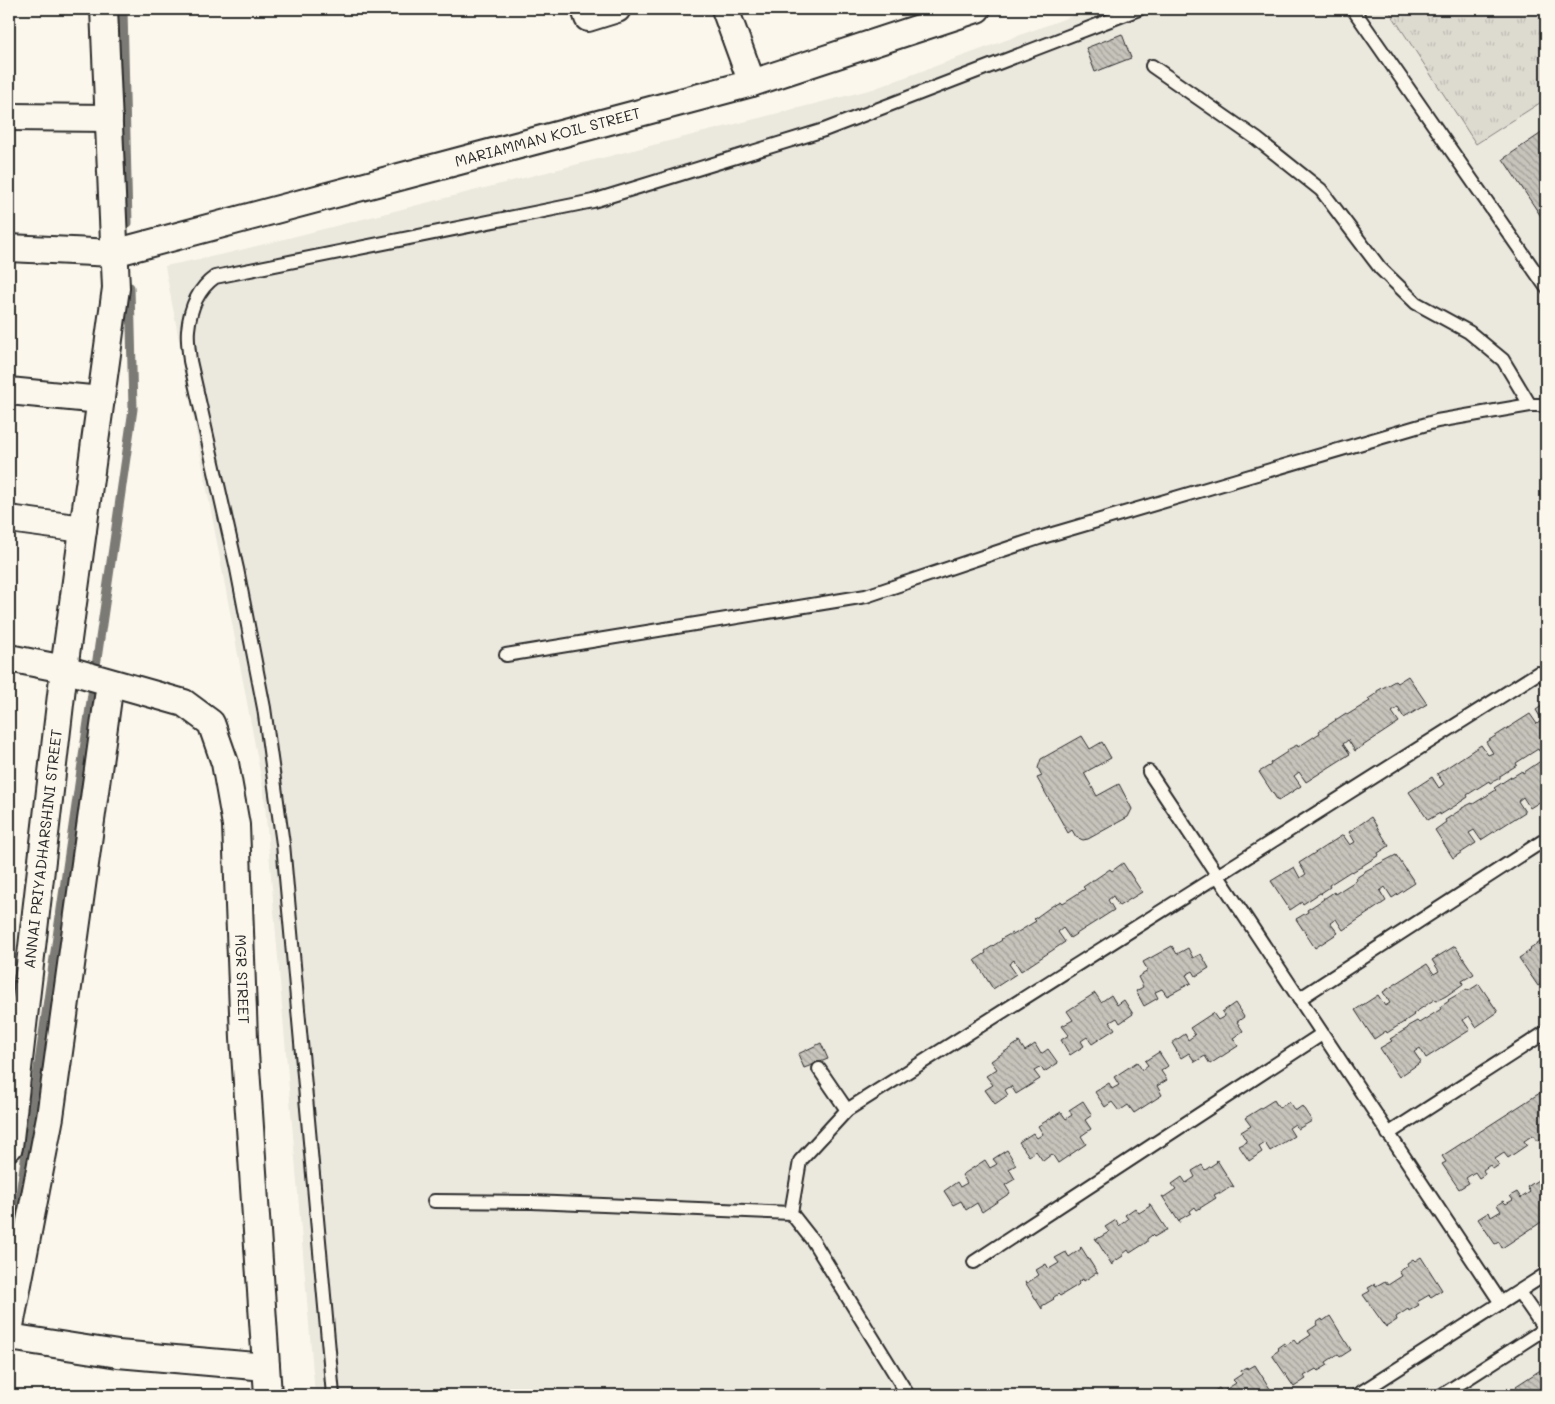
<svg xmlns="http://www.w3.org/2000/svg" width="1555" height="1404" viewBox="0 0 1555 1404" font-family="Mali,sans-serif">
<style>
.built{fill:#ebe8de}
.park{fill:url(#park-tufts);stroke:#84827e}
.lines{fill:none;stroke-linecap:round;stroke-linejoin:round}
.stream{stroke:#7b7a75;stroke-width:9}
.building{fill:url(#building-back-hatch);stroke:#2b2b2b}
.lane-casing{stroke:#2b2b2b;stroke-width:16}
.street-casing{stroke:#2b2b2b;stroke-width:30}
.lane{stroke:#fbf7ec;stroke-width:12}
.street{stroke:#fbf7ec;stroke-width:26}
.labels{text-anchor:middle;stroke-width:4;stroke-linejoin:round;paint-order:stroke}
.street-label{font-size:15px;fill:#2b2b2b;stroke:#fbf7ec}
</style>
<defs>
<pattern id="park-tufts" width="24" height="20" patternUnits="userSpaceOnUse" patternTransform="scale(1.25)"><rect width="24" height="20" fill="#dddad0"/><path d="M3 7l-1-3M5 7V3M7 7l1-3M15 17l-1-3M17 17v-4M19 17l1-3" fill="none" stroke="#bebbb3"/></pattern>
<pattern id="building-back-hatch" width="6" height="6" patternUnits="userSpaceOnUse" patternTransform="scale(1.25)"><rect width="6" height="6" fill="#c7c4bc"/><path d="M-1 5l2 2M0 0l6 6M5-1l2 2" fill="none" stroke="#a29f99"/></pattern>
</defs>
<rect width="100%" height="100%" fill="#fbf7ec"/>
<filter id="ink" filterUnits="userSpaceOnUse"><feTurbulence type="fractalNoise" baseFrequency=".02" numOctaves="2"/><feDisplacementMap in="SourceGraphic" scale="10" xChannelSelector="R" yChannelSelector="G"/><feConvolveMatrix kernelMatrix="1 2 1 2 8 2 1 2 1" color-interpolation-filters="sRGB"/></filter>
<g filter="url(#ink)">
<path class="built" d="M1091,9H1546V1395H315L264,793L165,266L229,253L873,89Z"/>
<path class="park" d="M1388,9H1546V99L1476,144Z"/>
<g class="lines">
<g class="stream">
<path d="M123,9L128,223"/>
<path d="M9,1250L17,1215L133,409L130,287"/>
</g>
</g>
<g class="building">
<path d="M1122,34L1131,58L1095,72L1086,48Z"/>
<path d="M1546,130V224L1503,159Z"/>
<path d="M1408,676L1427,704L1404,718L1398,708L1392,712L1399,722L1355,751L1348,740L1343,744L1350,754L1306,782L1299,772L1294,776L1301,786L1278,801L1259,772L1271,765L1270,763L1287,752V750L1297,745L1298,747L1320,733L1319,731L1336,720L1335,719H1337L1346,713L1347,715L1370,701L1368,699L1377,693V691L1395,681L1397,683Z"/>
<path d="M1546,703V746L1539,751L1538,749L1516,763L1517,765L1500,776V778L1490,783L1489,781L1467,795L1468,797L1459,803L1458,804L1440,815V813L1428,820L1409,792L1432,777L1439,788L1444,784L1437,774L1481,745L1488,755L1493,753L1486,742L1530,714L1537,724L1542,720L1536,710Z"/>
<path d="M1082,736L1090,749L1102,742L1111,758L1084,773L1097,796L1119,784L1132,809L1128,817L1088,839L1083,840L1076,837L1072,830L1068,833L1037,778L1042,776L1038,768L1041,759Z"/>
<path d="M1546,754V798L1530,808L1523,797L1518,801L1525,812L1481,840L1474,830L1469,833L1476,843L1453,858L1435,830L1446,822L1445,820L1462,809V808L1472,803L1473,804L1496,790L1494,788L1511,777L1510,776L1512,777L1522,771L1523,773L1545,758L1543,756Z"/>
<path d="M1371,817L1389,846L1378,853L1379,855L1362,866L1363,867H1361L1352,872L1351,871L1329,885L1330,887L1321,893L1322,894L1320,893L1303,904L1302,902L1290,910L1271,881L1294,867L1300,878L1306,874L1299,863L1343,835L1350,845L1355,842L1349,832Z"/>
<path d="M1396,855L1415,883L1392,898L1385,887L1380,891L1386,901L1343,930L1336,919L1330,923L1338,933L1315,948L1296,919L1308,912L1307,910L1324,899L1323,898H1325L1334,892L1335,894L1357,880L1356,878L1365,872V871Z"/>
<path d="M1123,863L1142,892L1119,906L1113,896L1108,900L1114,910L1070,938L1063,928L1058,932L1065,942L1021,971L1014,960L1009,964L1016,974L993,989L975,960L986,953L985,951L1002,940L1001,939L1012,933L1013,935L1036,921L1034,919L1052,906L1061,901L1063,903L1085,889L1083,887L1092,881V880H1094L1110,869L1112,871Z"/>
<path d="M1546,938V981L1538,986L1519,958L1531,950L1530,949Z"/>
<path d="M1172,946L1177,954L1188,948L1193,958L1201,954L1209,968L1196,976L1193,971L1186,975L1191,983L1167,996L1162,989L1155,992L1158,998L1144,1006L1136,991L1143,987L1138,977L1148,971L1143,962Z"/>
<path d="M1455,946L1474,974L1462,981L1463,984L1446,996L1436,1001L1435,999L1413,1014L1414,1015L1405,1021L1404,1023V1022L1387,1033L1386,1031L1374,1039L1355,1010L1378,995L1385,1006L1390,1003L1383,992L1427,964L1434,974L1439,971L1432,960Z"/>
<path d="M1479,984L1498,1012L1476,1027L1469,1016L1463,1020L1470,1030L1426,1058L1420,1048L1414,1052L1421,1062L1399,1077L1380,1048L1392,1041L1390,1039L1408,1028V1026L1417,1021L1419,1023L1441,1009L1440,1007L1449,1001L1448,1000L1467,989L1468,991Z"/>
<path d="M1095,993L1101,1002L1111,995L1117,1005L1124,1000L1133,1014L1120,1023L1117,1018L1110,1022L1115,1029L1092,1044L1087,1037L1081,1041L1084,1046L1070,1055L1061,1040L1069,1035L1062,1026L1073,1020L1067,1011Z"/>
<path d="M1235,1003L1244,1017L1237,1022L1243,1031L1233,1038L1238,1046L1210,1064L1205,1056L1195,1062L1189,1053L1181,1058L1172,1043L1185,1034L1188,1040L1195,1035L1190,1028L1213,1013L1218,1020L1225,1016L1222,1012Z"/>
<path d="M1019,1042L1025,1051L1035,1044L1041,1054L1048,1049L1058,1063L1044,1072L1041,1067L1034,1071L1040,1079L1016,1094L1011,1086L1005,1090L1008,1095L995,1104L985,1090L993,1085L986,1076L997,1069L991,1061Z"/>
<path d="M821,1043L828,1059L804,1068L798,1054Z"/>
<path d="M1159,1052L1168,1066L1161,1071L1167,1080L1157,1086L1162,1095L1134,1113L1128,1105L1119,1111L1112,1102L1105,1107L1095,1092L1109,1083L1112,1089L1119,1085L1114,1077L1137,1062L1142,1070L1148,1065L1145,1061Z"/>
<path d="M1546,1089V1129L1541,1133L1543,1137L1537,1141L1533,1135L1524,1141L1527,1145L1508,1158L1504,1153L1495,1159L1499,1165L1493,1169L1490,1165L1483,1170L1485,1174L1479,1178L1475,1172L1466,1178L1469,1183L1459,1189L1442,1164L1446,1162L1442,1156Z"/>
<path d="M1274,1100L1279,1108L1289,1102L1295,1111L1302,1106L1312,1121L1298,1129L1295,1124L1289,1128L1294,1136L1270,1151L1265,1143L1259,1147L1262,1152L1249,1161L1239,1146L1247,1142L1241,1132L1251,1126L1245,1118Z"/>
<path d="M1083,1101L1092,1115L1085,1120L1091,1129L1081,1136L1086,1144L1058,1163L1052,1154L1043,1161L1036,1151L1029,1156L1019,1142L1033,1133L1037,1138L1043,1134L1038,1126L1061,1112L1066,1119L1072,1115L1069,1110Z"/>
<path d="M1007,1150L1016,1165L1009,1169L1015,1179L1005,1185L1010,1193L982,1212L977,1203L966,1210L961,1201L953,1205L944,1191L957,1182L960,1187L967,1183L962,1175L985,1160L990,1168L997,1164L993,1159Z"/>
<path d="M1217,1160L1234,1187L1232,1186L1220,1194V1192L1214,1195L1216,1198L1197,1210L1195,1207L1190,1211L1191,1213L1179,1220L1180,1222H1179L1162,1196L1164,1197L1176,1189L1172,1184L1182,1177L1186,1183L1195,1177L1192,1171L1202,1165L1205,1170L1217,1162L1216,1161Z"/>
<path d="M1546,1175V1219L1502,1248L1499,1242L1495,1244L1478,1219L1489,1212L1491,1217L1501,1211L1497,1205L1503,1201L1506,1204L1513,1200L1510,1196L1517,1192L1521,1198L1530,1192L1527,1187Z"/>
<path d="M1149,1204H1150L1167,1230H1166L1154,1237L1152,1235L1147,1239V1242L1130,1253L1128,1250L1123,1254V1256L1112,1263V1265L1095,1238L1097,1239L1109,1232L1105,1227L1116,1220L1119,1226L1128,1219L1125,1215L1135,1208L1139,1213L1150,1206Z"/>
<path d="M1081,1247L1098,1274L1096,1273L1084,1281L1083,1279L1078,1282L1079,1284L1078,1285L1060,1296L1058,1294L1053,1298L1054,1299L1042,1306V1309L1025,1282L1027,1283L1039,1275L1036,1270L1046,1264L1049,1269L1059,1263L1055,1258L1066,1252L1069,1257L1081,1249L1080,1248Z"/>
<path d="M1421,1257L1442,1290L1431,1297L1429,1295L1417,1302L1419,1305L1409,1311L1408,1309L1396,1317L1397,1320L1386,1327L1363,1295L1370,1291L1368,1288L1375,1284L1376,1286L1385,1281L1388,1285L1402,1276L1399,1271L1408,1266L1407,1263L1413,1259L1415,1261Z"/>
<path d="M1330,1316L1351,1350L1340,1357L1338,1354L1326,1362L1328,1365L1318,1371L1316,1369L1304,1376L1306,1379L1294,1387L1272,1355L1279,1350L1277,1348L1284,1343L1285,1346L1294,1340L1297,1344L1311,1335L1308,1331L1317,1325L1316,1323L1322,1319L1323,1321Z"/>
<path d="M1255,1365L1274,1395H1204L1209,1392L1210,1394L1219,1388L1222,1392L1236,1383L1233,1380L1242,1374L1241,1371L1247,1367L1248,1369Z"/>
<path d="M1542,1369L1546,1376V1395H1522L1516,1386Z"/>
</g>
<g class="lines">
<defs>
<g id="lane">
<path d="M1353,9L1546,287"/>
<path d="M1152,66L1257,139L1321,190L1380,268L1416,303L1469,332L1503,360L1530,405"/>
<path d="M506,655L866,596L1039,538L1437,421L1530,405H1546"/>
<path d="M1149,772L1501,1303"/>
<path d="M1299,999L1546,839"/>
<path d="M819,1069L847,1110"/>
<path d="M1388,1134L1546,1032"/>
<path d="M434,1201L532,1202L791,1213L813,1241L908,1395"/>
<path d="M791,1213L800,1161L847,1110L1538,673L1546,677"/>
<path d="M974,1262L1322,1034"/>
<path d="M1519,1292L1546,1331"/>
<path d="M333,1395L283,844L264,708L237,569L190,361C189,351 187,340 188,330C190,309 198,289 215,277L593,201L824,130L1139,9"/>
<path d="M1357,1395L1546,1274"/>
<path d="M1442,1395L1546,1328"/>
</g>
<g id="street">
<path d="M585,9L588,18L617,9"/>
<path d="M725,9L752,83"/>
<path d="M9,117L109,118"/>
<path id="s1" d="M9,248L114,253L752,83L977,9"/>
<path d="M9,391L101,400"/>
<path d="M9,519L83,529"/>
<path id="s2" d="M9,658L64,669L184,703L211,723L225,763L236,825L244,1038L268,1395"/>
<path id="s3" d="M9,1147L64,669L116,288L104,9"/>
<path d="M9,1331L50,1117L110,683"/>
<path d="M9,1337L118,1354L266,1367"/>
</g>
</defs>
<use href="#lane" class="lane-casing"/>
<use href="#street" class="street-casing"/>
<use href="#lane" class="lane"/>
<use href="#street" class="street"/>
</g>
</g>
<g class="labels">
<g class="street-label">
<text dy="5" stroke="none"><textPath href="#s1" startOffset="554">MARIAMMAN KOIL STREET</textPath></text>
<text dy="5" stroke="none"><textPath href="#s3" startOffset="300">ANNAI PRIYADHARSHINI STREET</textPath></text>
<text dy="5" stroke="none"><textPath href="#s2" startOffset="474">MGR STREET</textPath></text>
</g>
</g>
<rect width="1555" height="1404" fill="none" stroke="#fbf7ec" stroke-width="30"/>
<rect x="15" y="15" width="1525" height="1374" fill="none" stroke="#2b2b2b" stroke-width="2" filter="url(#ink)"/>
</svg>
